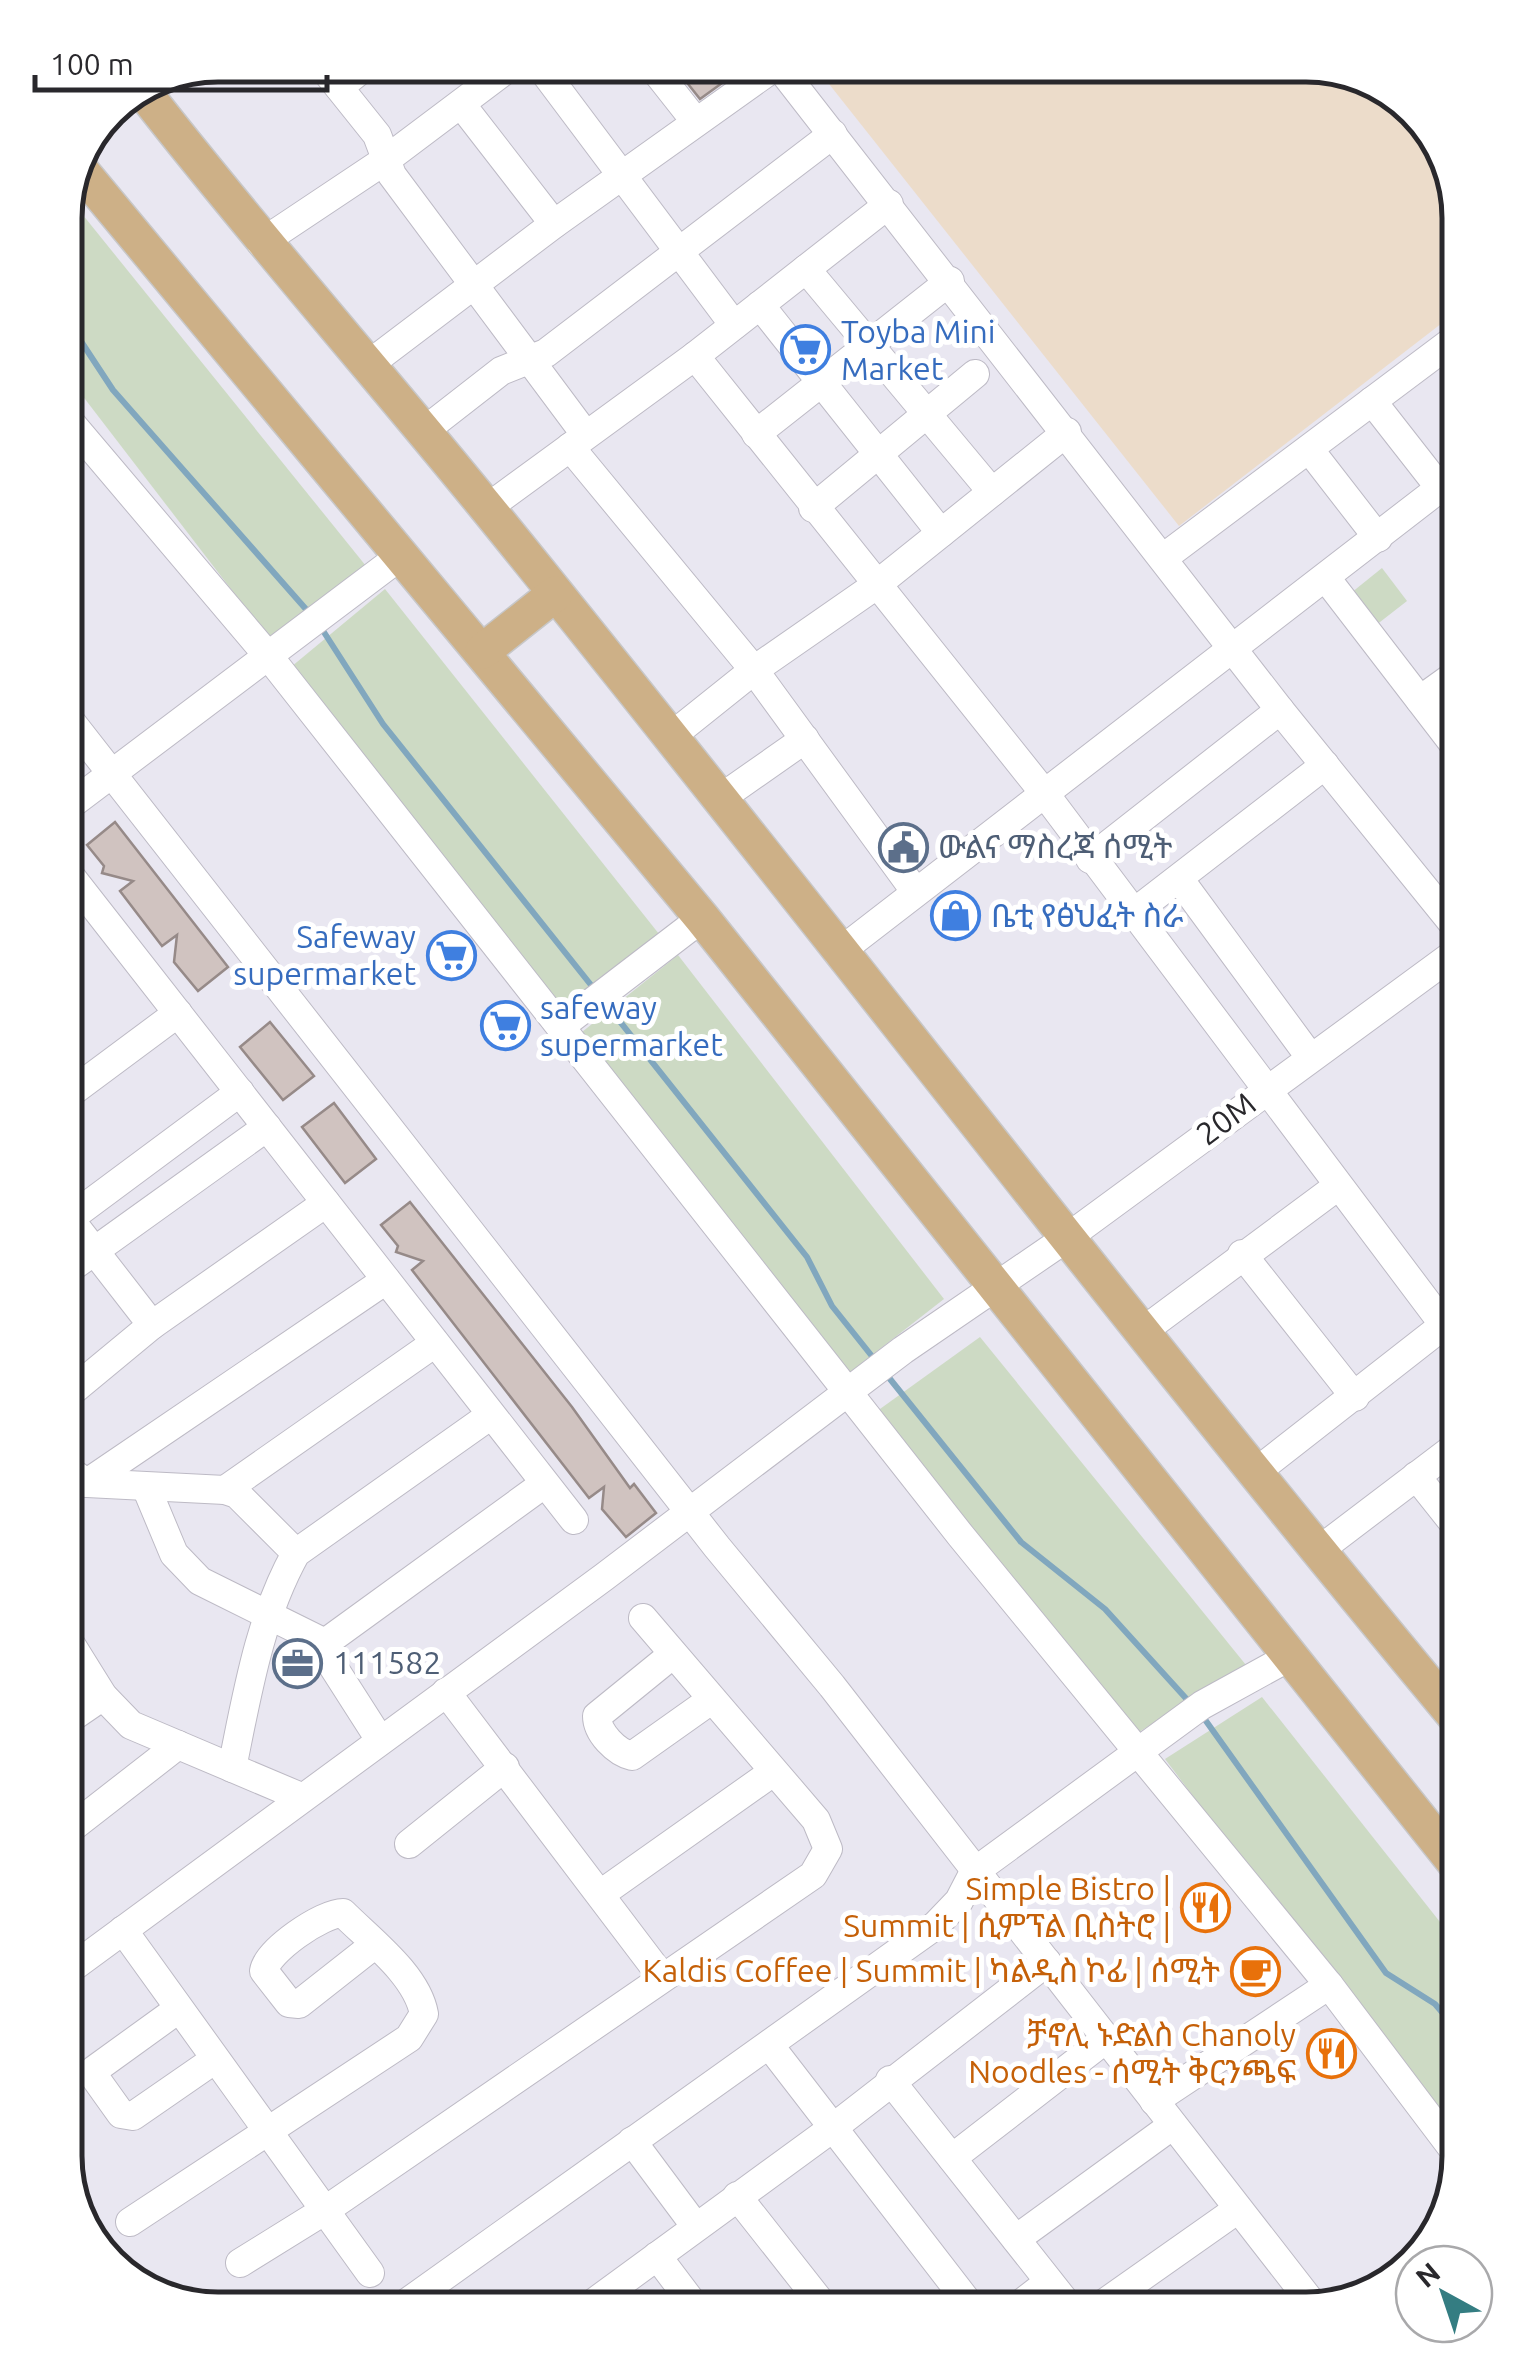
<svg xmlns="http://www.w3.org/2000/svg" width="1524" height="2374" viewBox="0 0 1524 2374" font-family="Ubuntu,'Noto Sans Ethiopic',sans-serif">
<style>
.medical{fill:#ecdcca}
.green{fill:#cddac4}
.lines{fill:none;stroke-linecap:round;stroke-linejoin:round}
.stream{stroke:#81a7be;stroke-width:6}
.building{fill:#d0c3c0;stroke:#968a88;stroke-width:2.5}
.minor-casing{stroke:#bdbac5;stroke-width:30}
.major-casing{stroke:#c7c7c8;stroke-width:38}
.minor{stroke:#fff;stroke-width:28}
.major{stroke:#cdb087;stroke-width:35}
.labels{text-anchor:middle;stroke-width:10;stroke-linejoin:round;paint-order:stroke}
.shop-label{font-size:32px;fill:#366cbe;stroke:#fff;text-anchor:start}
.service-label{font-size:32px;fill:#4e5e75;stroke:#fff;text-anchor:start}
.street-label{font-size:32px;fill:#29282c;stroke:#fff}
.food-label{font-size:32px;fill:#c56008;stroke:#fff;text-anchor:end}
.rim{fill:none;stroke:#29282c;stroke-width:5}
</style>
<rect width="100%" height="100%" fill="#e9e7f1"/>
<path class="medical" d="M814,65H1316L1391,91L1443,150L1459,218V310L1179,526Z"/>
<g class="green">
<path d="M70,199L366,566L270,640L65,373V209Z"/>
<path d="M1382,568L1407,601L1371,629L1346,597Z"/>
<path d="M385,589L663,939L566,1013L291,667Z"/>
<path d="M678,955L944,1299L844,1377L577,1036Z"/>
<path d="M980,1337L1246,1665L1139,1732L873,1414Z"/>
<path d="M1262,1697L1459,1946V2149L1165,1759Z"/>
</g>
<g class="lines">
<g class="stream">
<path d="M65,317L113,390L312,616"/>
<path d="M320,626L383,724L595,990"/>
<path d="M606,1004L807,1257L832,1306L875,1360"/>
<path d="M886,1374L1021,1542L1105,1609L1192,1705"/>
<path d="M1201,1714L1386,1973L1435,2004L1459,2032"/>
</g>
</g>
<g class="building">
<path d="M673,65H747L700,99Z"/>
<path d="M115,822L228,967L198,991L174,962L177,935L162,946L120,891L133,881L102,873L104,866L87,845Z"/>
<path d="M270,1022L314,1076L283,1100L240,1047Z"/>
<path d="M334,1103L376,1159L345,1183L302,1127Z"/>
<path d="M410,1202L572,1407L630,1488L634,1484L656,1513L626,1537L602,1509L604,1487L589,1498L412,1270L423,1261L396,1252L398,1246L381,1225Z"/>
</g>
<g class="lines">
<defs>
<g id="minor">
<path d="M321,65L377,135L392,175L585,434"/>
<path d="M539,65L734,325"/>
<path d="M651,65L696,122"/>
<path d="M778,65L1280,710L1459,931"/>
<path d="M339,87L367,65"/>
<path d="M461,104L554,224"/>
<path d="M261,243L387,159L512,65"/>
<path d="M806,269L992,492"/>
<path d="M760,305L941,533"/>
<path d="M695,356L1045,794L1459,1345"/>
<path d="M368,365L554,224L777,65"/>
<path d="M1372,401L1440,488L1459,474"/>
<path d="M65,416L270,658L961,1536L1329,1985L1459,2157"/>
<path d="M424,431L501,371L546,353L833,134"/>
<path d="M756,434L950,281"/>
<path d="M570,447L754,670L915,891"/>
<path d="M1309,449L1378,538"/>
<path d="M487,508L695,356L889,204"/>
<path d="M813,508L975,374"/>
<path d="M1163,558L1459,336"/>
<path d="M1326,578L1459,751"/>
<path d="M1420,700L1459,672"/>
<path d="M65,714L717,1547L832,1686L1315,2307"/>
<path d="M669,738L754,670L875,586L1067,432"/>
<path d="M718,800L805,739"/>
<path d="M65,809L403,554"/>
<path d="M1090,859L1280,710"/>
<path d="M65,869L574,1520"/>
<path d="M1180,880L1310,1057"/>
<path d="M1132,914L1325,765"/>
<path d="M838,953L1440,488"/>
<path d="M561,1026L702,918"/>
<path d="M65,1097L178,1013"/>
<path d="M65,1222L240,1092"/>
<path d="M1242,1254L1355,1397"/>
<path d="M65,1272L267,1127"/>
<path d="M152,1325L326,1203"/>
<path d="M1143,1331L1338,1186"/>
<path d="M65,1397L152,1325L65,1213"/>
<path d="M65,1468L87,1483L225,1490L237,1494L296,1553"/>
<path d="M1256,1472L1444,1325"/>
<path d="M1416,1476L1459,1530"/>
<path d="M87,1483L386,1280"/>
<path d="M146,1487L174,1554L200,1581L325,1643"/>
<path d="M225,1490L435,1343"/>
<path d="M1318,1551L1459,1444"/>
<path d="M65,1635L103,1696L131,1725L301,1797"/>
<path d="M672,1655L597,1716C597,1733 616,1752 632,1756L711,1700"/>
<path d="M446,1692L662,1977"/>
<path d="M1434,1692L1459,1674"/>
<path d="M65,1722L103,1696"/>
<path d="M380,1740L325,1654V1643L544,1484"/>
<path d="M232,1768C247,1695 259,1619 296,1553L491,1415"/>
<path d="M65,1833L178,1745"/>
<path d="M409,1844L505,1767"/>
<path d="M602,1893L773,1772"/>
<path d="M123,1930L370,2273"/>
<path d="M65,1973L604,1577L903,1350L1068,1237L1459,950"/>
<path d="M177,2010L94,2070L96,2079L121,2114L133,2116L214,2060"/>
<path d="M770,2046L973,2309"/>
<path d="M890,2080L1071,2309"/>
<path d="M1154,2101L1329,1985"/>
<path d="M632,2141L696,2227"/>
<path d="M952,2158L1106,2039"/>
<path d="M737,2196L826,2309"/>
<path d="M130,2222L409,2038L424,2014C417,1975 371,1941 343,1913C322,1913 267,1951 264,1971L289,2003L299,2004L374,1945"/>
<path d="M1016,2239L1173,2125"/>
<path d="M657,2256L697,2309"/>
<path d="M240,2263L327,2209L813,1875L828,1849L816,1820L643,1618"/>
<path d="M398,2309L936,1925L959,1901L974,1872L1202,1705L1291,1656"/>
<path d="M585,2309L834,2127L1047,1962"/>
<path d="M1014,2309L1049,2282"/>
<path d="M1096,2309L1238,2209"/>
</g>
<g id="major">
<path d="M146,95C256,236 374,369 487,508C814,910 1127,1323 1459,1721"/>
<path d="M82,172L702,918L1459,1868"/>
<path d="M483,651L555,594"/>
</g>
</defs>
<use href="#minor" class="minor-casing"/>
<use href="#major" class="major-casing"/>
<use href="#minor" class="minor"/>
<use href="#major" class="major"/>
</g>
<defs>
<symbol id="supermarket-ring" viewBox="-11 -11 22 22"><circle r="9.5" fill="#fff" stroke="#3f7fe0" stroke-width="1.5"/><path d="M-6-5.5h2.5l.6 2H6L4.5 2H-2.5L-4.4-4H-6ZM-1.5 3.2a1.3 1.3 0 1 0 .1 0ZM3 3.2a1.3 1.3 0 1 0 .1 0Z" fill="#3f7fe0"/></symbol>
<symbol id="civic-ring" viewBox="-11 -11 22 22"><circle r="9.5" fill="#fff" stroke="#5c6f8a" stroke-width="1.5"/><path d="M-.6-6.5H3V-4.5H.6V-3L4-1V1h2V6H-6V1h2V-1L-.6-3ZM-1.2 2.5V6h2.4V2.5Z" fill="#5c6f8a"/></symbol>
<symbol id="shop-ring" viewBox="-11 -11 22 22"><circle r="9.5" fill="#fff" stroke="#3f7fe0" stroke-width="1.5"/><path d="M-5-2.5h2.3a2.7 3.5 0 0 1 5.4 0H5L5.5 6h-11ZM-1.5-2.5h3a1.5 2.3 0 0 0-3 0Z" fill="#3f7fe0"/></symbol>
<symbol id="office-ring" viewBox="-11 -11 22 22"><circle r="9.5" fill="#fff" stroke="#5c6f8a" stroke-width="1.5"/><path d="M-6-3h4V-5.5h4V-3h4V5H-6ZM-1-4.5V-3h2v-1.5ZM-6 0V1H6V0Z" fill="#5c6f8a"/></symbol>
<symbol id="restaurant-ring" viewBox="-11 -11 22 22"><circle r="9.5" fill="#fff" stroke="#e8710a" stroke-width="1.5"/><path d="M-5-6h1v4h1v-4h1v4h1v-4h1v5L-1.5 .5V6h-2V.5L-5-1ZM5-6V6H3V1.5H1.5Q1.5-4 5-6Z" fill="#e8710a"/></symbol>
<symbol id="cafe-ring" viewBox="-11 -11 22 22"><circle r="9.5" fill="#fff" stroke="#e8710a" stroke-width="1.5"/><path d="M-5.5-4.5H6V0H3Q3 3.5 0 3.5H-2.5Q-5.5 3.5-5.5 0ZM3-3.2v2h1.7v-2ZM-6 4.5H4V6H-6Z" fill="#e8710a"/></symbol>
</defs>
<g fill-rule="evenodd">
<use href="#supermarket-ring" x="778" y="322" width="55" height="55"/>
<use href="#civic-ring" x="876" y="820" width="55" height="55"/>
<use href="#shop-ring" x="928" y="888" width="55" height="55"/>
<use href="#supermarket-ring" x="424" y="928" width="55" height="55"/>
<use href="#supermarket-ring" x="478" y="998" width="55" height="55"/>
<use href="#office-ring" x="270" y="1636" width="55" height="55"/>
<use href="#restaurant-ring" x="1178" y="1880" width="55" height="55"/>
<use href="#cafe-ring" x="1228" y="1944" width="55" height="55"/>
<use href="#restaurant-ring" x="1304" y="2026" width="55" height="55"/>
</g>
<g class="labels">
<g class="shop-label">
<text x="841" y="343">Toyba Mini<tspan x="841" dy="37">Market</tspan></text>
<text x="991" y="927">ቤቲ የፅህፈት ስራ</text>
<text x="416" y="948" text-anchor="end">Safeway<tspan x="416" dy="37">supermarket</tspan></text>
<text x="540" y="1019">safeway<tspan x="540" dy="37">supermarket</tspan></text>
</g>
<g class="service-label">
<text x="938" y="858">ውልና ማስረጃ ሰሚት</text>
<text x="333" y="1674">111582</text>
</g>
<g class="street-label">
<text transform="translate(1226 1119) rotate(-37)" y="11">20M</text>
</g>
<g class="food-label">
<text x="1171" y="1900">Simple Bistro |<tspan x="1171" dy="37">Summit | ሲምፕል ቢስትሮ |</tspan></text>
<text x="1220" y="1982">Kaldis Coffee | Summit | ካልዲስ ኮፊ | ሰሚት</text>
<text x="1296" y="2046">ቻኖሊ ኑድልስ Chanoly<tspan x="1296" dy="37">Noodles - ሰሚት ቅርንጫፍ</tspan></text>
</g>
</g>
<path d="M0 0H1524V2374H0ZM218 82H1306A136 136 0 0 1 1442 218V2156A136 136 0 0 1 1306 2292H218A136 136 0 0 1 82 2156V218A136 136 0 0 1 218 82Z" fill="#fff" fill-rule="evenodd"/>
<path class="rim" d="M218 82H1306A136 136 0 0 1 1442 218V2156A136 136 0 0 1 1306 2292H218A136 136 0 0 1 82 2156V218A136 136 0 0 1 218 82Z"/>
<g transform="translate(1444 2294) rotate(320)"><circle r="48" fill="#ffffff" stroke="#a9a9ab" stroke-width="2.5"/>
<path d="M0-8L18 38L0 25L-18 38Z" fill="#347d82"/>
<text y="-15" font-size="28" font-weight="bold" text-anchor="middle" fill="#29282c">N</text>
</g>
<path d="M35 75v15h292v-15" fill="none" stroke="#29282c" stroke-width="5"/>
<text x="50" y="75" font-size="30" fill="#29282c" stroke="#ffffff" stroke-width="8" paint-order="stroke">100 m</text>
</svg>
